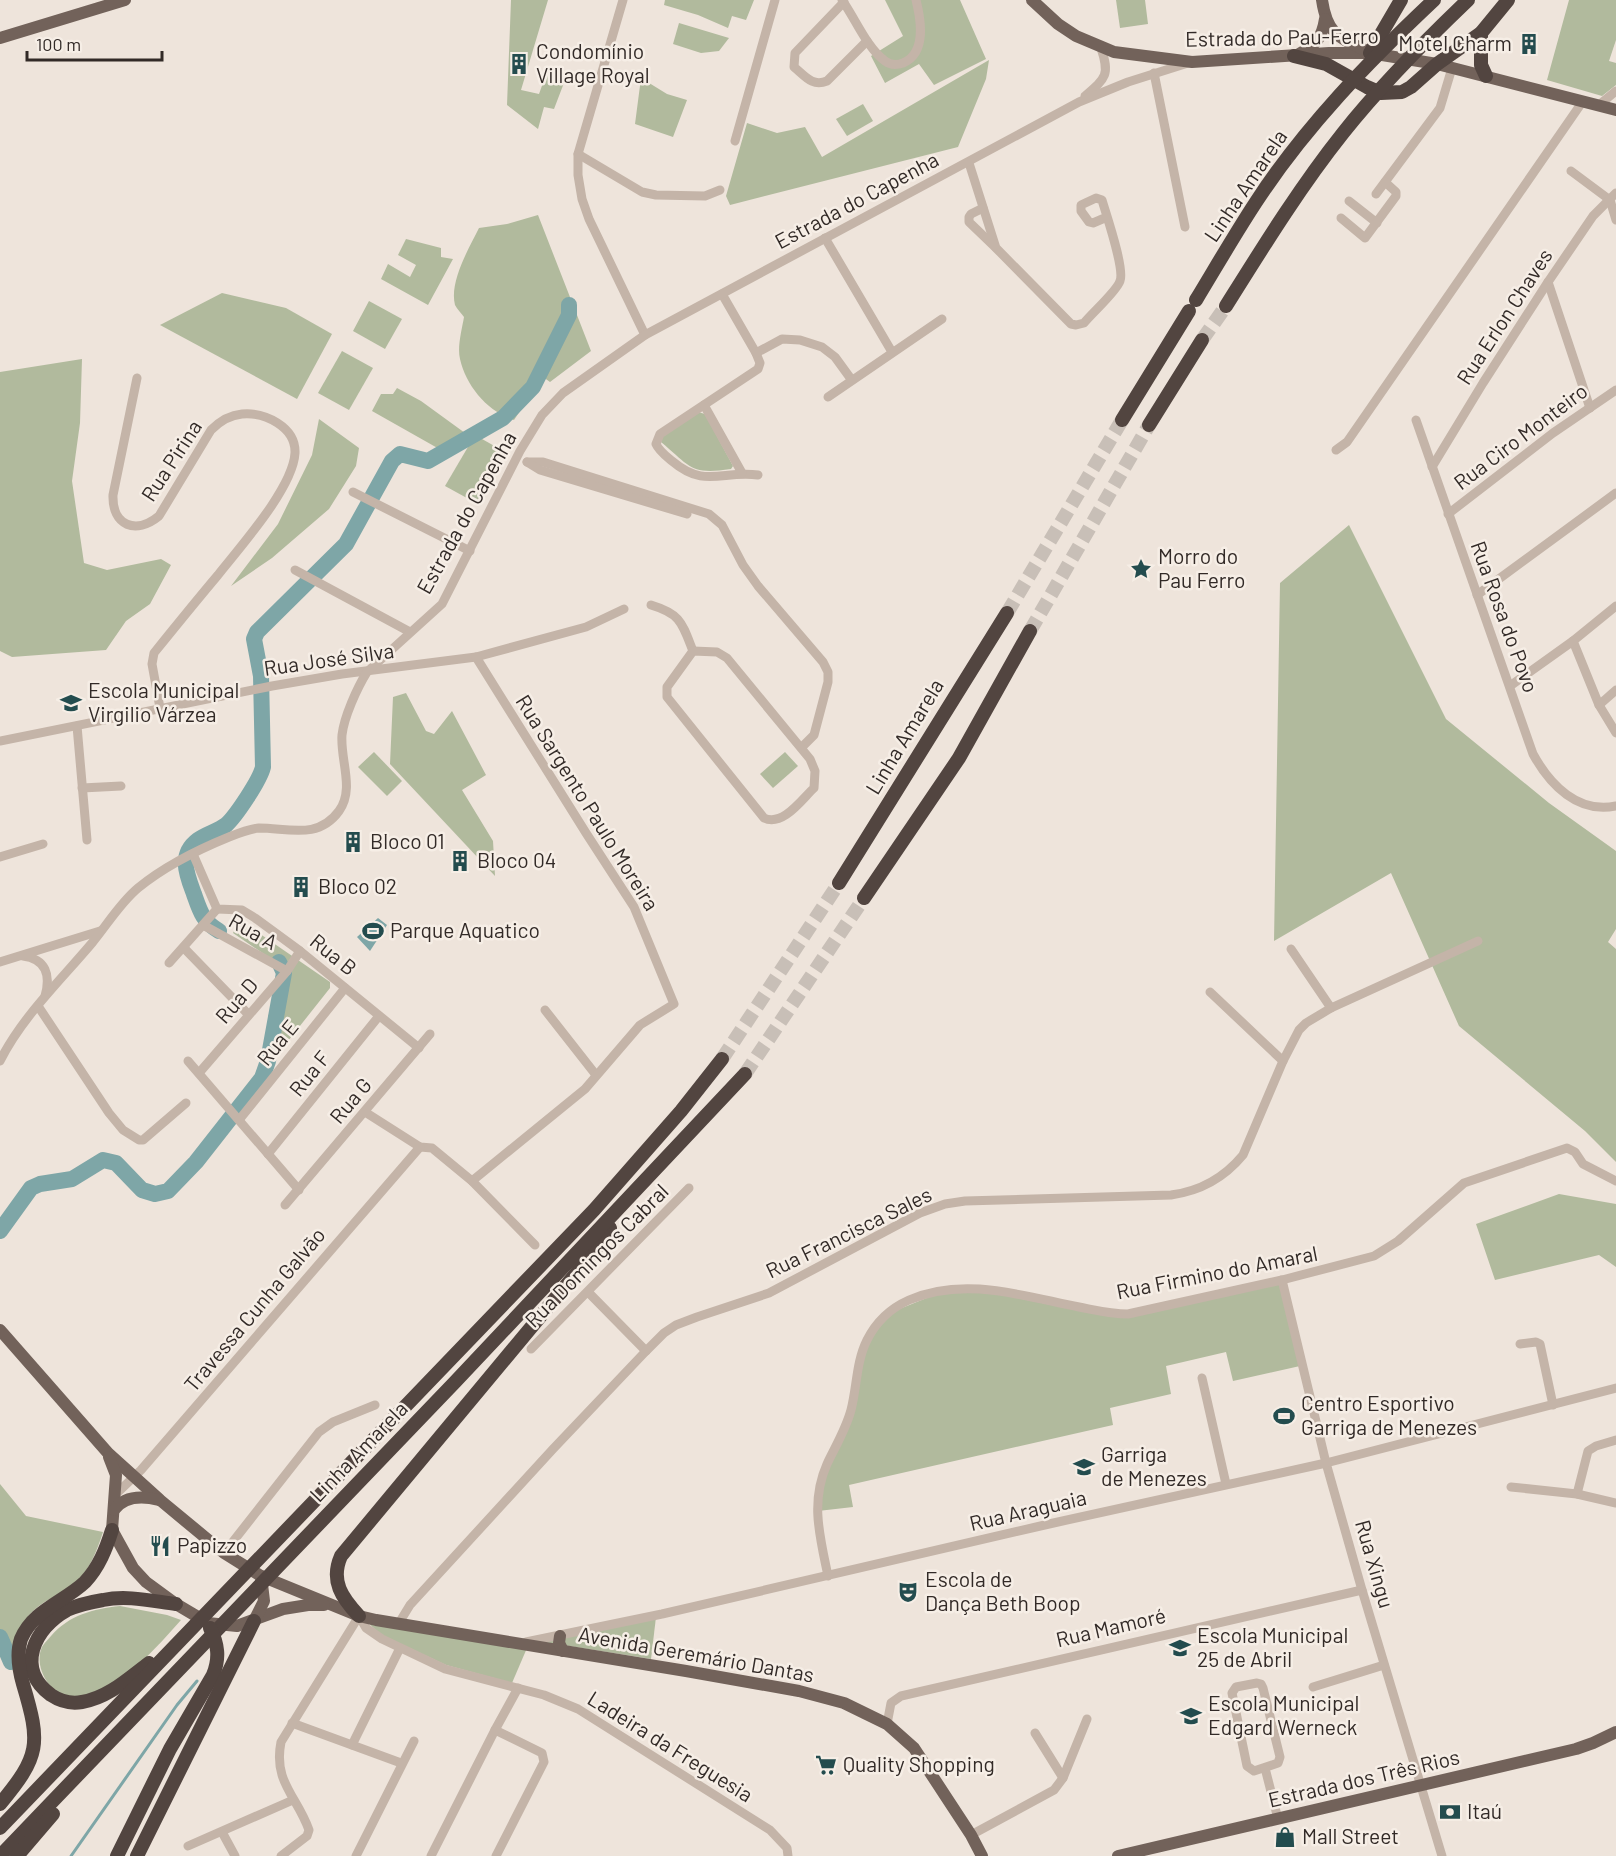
<svg xmlns="http://www.w3.org/2000/svg" width="1616" height="1856" viewBox="0 0 1616 1856" font-family="Barlow,sans-serif">
<style>
.green{fill:#b1ba9d}
.water{fill:#7ea6a7}
.lines{fill:none;stroke-linecap:round;stroke-linejoin:round}
.stream{stroke:#7ea6a7;stroke-width:3}
.river{stroke:#7ea6a7;stroke-width:16}
.highway-tunnel{stroke:#c8bfb7;stroke-width:14;stroke-dasharray:14 7;stroke-linecap:butt}
.minor{stroke:#c4b4a8;stroke-width:9}
.major{stroke:#72625a;stroke-width:12}
.highway{stroke:#524540;stroke-width:14}
.labels{text-anchor:middle;stroke-width:5;stroke-linejoin:round;paint-order:stroke}
.street-label{font-size:21px;fill:#322a27;stroke:#f6eee6}
.poi-label{font-size:21px;fill:#322a27;stroke:#f6eee6;text-anchor:start}
</style>
<rect width="100%" height="100%" fill="#eee4db"/>
<g class="green">
<path d="M511,0H548L521,90L539,94L548,69L567,75L554,109L544,107L538,129L507,105Z"/>
<path d="M665,0H754L746,20L732,16L728,28L698,15L664,5Z"/>
<path d="M885,0H960L986,59L934,85L919,64L885,83L871,56L903,36Z"/>
<path d="M1116,0H1145L1148,24L1120,28Z"/>
<path d="M1569,0H1616V40L1609,61L1616,63V85L1602,96L1547,80Z"/>
<path d="M679,23L729,38L719,51L701,53L673,44Z"/>
<path d="M989,60L986,79L958,147L730,205L726,196L747,123L777,133L805,127L822,157Z"/>
<path d="M641,78L667,94L687,100L673,137L635,124Z"/>
<path d="M863,104L873,121L847,136L836,119Z"/>
<path d="M538,215L591,351L550,382L543,377L514,420C488,412 466,386 460,359C457,347 462,329 464,317C461,313 457,309 455,305C449,282 469,248 479,228L507,224Z"/>
<path d="M406,239L441,248V257L453,259L428,305L381,279L388,264L410,277L416,265L398,255Z"/>
<path d="M222,293L286,308L332,334L297,399L160,325Z"/>
<path d="M369,301L402,319L385,349L353,331Z"/>
<path d="M342,351L373,368L349,410L318,393Z"/>
<path d="M82,359L80,423L72,481L84,563L107,570L161,559L171,565L150,604L126,621L106,650L12,657L0,651V372Z"/>
<path d="M397,388L421,401L465,433L441,450L372,411L381,394H393Z"/>
<path d="M698,412L705,414L733,466L731,469C690,475 691,467 661,442L662,435Z"/>
<path d="M319,419L359,448L356,466L329,509L272,558L231,586L278,524L312,455Z"/>
<path d="M475,435L505,452L476,503L445,486Z"/>
<path d="M1349,525L1446,719L1549,803L1616,851V929L1608,942L1616,949V1162L1585,1131L1459,1026L1391,873L1274,941L1280,583Z"/>
<path d="M406,693L426,731L434,734L452,711L486,775L462,790L493,841L495,876L390,764L393,697Z"/>
<path d="M374,752L402,781L387,796L358,767Z"/>
<path d="M785,752L798,766L773,788L760,774Z"/>
<path d="M243,914L244,923L330,982V988L288,1041L271,1024L268,1016L279,997L283,967L233,933Z"/>
<path d="M1559,1194L1616,1204V1267L1599,1255L1495,1280L1476,1224Z"/>
<path d="M1280,1280L1300,1366L1233,1381L1226,1352L1166,1366L1171,1394L1110,1408L1113,1425L849,1485L853,1507L818,1511L821,1481L850,1417L869,1335L892,1312L939,1293H993L1112,1317Z"/>
<path d="M0,1484L26,1516L103,1532C96,1553 90,1570 73,1585C66,1591 56,1595 48,1600C27,1612 17,1629 11,1652L0,1637Z"/>
<path d="M120,1606L167,1615L181,1620C158,1646 123,1686 89,1695C79,1698 66,1697 57,1692C44,1683 35,1662 42,1647C44,1643 48,1640 51,1636C69,1615 93,1609 120,1606Z"/>
<path d="M656,1617L651,1659L544,1642Z"/>
<path d="M365,1620L527,1648L512,1683L446,1665L381,1635Z"/>
</g>
<path class="water" d="M378,918L387,925L370,951L357,937Z"/>
<g class="lines">
<path class="stream" d="M71,1856L177,1705L197,1681"/>
<g class="river">
<path d="M219,931C203,922 200,911 194,894C187,875 178,855 198,840C206,834 218,831 226,825C236,816 260,780 263,767L261,676L254,639L257,632L346,544L392,461L400,454L428,461L503,418L533,387L569,315V305"/>
<path d="M0,1231L31,1188L40,1184L72,1179L103,1160L116,1163L142,1190L155,1194L168,1191L196,1162L262,1078L268,1061L284,973L279,962"/>
<path d="M0,1637L11,1662"/>
</g>
<g class="highway-tunnel">
<path d="M1202,340L1226,306"/>
<path d="M1007,613L1122,420"/>
<path d="M1030,631L1149,425"/>
<path d="M722,1059L839,883"/>
<path d="M745,1074L864,898"/>
</g>
<g class="minor">
<path d="M623,0L578,154V175L582,199L589,219L645,335"/>
<path d="M842,0C855,18 867,48 885,61C890,65 897,65 903,63C927,53 921,20 916,0"/>
<path d="M844,2L795,53L794,67C805,76 812,87 827,81L867,41"/>
<path d="M1154,73L1185,227"/>
<path d="M1085,96C1106,78 1110,75 1101,48"/>
<path d="M1599,105L1616,91"/>
<path d="M735,141L775,0"/>
<path d="M578,154L642,192L656,195L705,196L720,190"/>
<path d="M969,163L996,248L1071,324L1076,325L1084,323C1092,313 1117,291 1120,281C1125,269 1106,214 1102,200L1096,198L1081,205V211L1089,222L1093,223L1107,217"/>
<path d="M1571,171L1610,200L1616,220"/>
<path d="M1376,194L1440,108L1452,68"/>
<path d="M1349,201L1377,223"/>
<path d="M983,208L971,214L969,217V222L995,247"/>
<path d="M1341,218L1365,238L1396,196V192L1385,182"/>
<path d="M825,238L892,352"/>
<path d="M1548,282L1590,408"/>
<path d="M722,294L756,353L760,363L758,369L660,434L656,444C659,451 666,456 672,461C705,489 722,470 758,475"/>
<path d="M756,353L782,339L800,340L822,347L835,357L851,379"/>
<path d="M137,378L113,495C112,526 136,535 159,516L211,430C219,422 230,415 242,414C265,412 296,427 295,453C293,488 240,547 218,575C196,601 175,627 154,653L152,664L160,708"/>
<path d="M828,397L942,319"/>
<path d="M704,405L742,473"/>
<path d="M1416,420L1533,754C1550,785 1578,814 1616,806"/>
<path d="M1336,450L1347,442L1583,101"/>
<path d="M527,462H543L709,514L722,525L743,565L758,586L823,662L828,672V682L814,735L802,747"/>
<path d="M527,462L540,470L687,514"/>
<path d="M1432,467L1483,383L1548,282L1593,216L1616,193"/>
<path d="M353,492L470,551"/>
<path d="M1448,514L1553,433L1616,390"/>
<path d="M295,570L410,632"/>
<path d="M1477,595L1616,493"/>
<path d="M651,605C681,614 682,623 693,651"/>
<path d="M1573,641L1599,705L1616,733"/>
<path d="M693,651L717,652L727,658L810,759L815,771L814,788C802,799 783,827 764,818L667,697V687Z"/>
<path d="M1510,686L1573,641L1616,606"/>
<path d="M1599,705L1616,690"/>
<path d="M77,726L87,840"/>
<path d="M0,741L272,686L342,674L476,657L586,627L624,609"/>
<path d="M82,788L121,786"/>
<path d="M193,854L217,909L242,910L255,918L300,951L419,1048"/>
<path d="M0,857L43,844"/>
<path d="M203,925L287,971"/>
<path d="M184,948L248,1014"/>
<path d="M1291,949L1331,1008"/>
<path d="M23,956C46,959 51,975 45,996"/>
<path d="M0,962L100,931"/>
<path d="M169,963L217,909"/>
<path d="M1210,992L1283,1061"/>
<path d="M38,1006L109,1113L123,1130L139,1140H143L186,1103"/>
<path d="M545,1010L596,1075"/>
<path d="M0,1061C22,1017 60,981 92,943C107,925 120,903 138,888C165,866 197,850 229,837C239,833 249,829 259,828C288,828 318,840 339,811C355,789 340,760 342,735C344,717 357,688 367,672L442,604L520,451L542,415L563,393L645,335L1079,102L1128,82L1188,63"/>
<path d="M188,1061L299,1190"/>
<path d="M199,1073L287,971L300,951"/>
<path d="M365,1112L420,1147L432,1148L472,1181L535,1245"/>
<path d="M239,1120L345,988"/>
<path d="M268,1154L379,1016"/>
<path d="M472,1181L585,1089L640,1025L674,1004L634,907L586,833L476,657"/>
<path d="M285,1205L430,1034"/>
<path d="M1282,1280L1326,1463L1362,1590L1442,1856"/>
<path d="M588,1292L646,1351"/>
<path d="M1520,1344L1536,1342L1540,1344L1553,1405"/>
<path d="M531,1349L689,1188"/>
<path d="M1202,1378L1226,1484"/>
<path d="M1511,1487L1577,1494L1616,1503"/>
<path d="M116,1494L141,1470L420,1147"/>
<path d="M1577,1494L1588,1451L1596,1446L1616,1440"/>
<path d="M224,1553L319,1432L333,1422L375,1405"/>
<path d="M828,1576C820,1537 810,1502 827,1464C835,1447 846,1429 851,1410C857,1387 856,1362 867,1340C876,1322 891,1308 909,1300C964,1276 1023,1296 1079,1307C1095,1310 1111,1314 1128,1314L1282,1280L1374,1256L1398,1241L1464,1183L1567,1148L1575,1152L1583,1164L1616,1181"/>
<path d="M399,1623L410,1605L553,1449L646,1351L664,1333L676,1325L697,1317L769,1293L920,1213L945,1204L965,1201L1171,1195C1201,1191 1224,1178 1243,1155L1283,1061L1299,1030L1306,1023L1331,1008L1478,941"/>
<path d="M526,1642L662,1614L1049,1524L1326,1463L1616,1388"/>
<path d="M1257,1683L1261,1684L1263,1688L1280,1757L1278,1763L1254,1771L1247,1766L1232,1693L1236,1687Z"/>
<path d="M1313,1687L1384,1665"/>
<path d="M292,1723L401,1763"/>
<path d="M887,1724L891,1703L901,1696L1362,1590"/>
<path d="M495,1730L542,1753L544,1762L496,1856"/>
<path d="M1035,1733L1063,1778"/>
<path d="M352,1745L400,1648"/>
<path d="M1265,1768L1278,1819"/>
<path d="M222,1832L235,1856"/>
<path d="M971,1835L1054,1790L1063,1778L1087,1719"/>
<path d="M188,1846L293,1800"/>
<path d="M281,1856L307,1836L309,1830C297,1796 273,1782 281,1742L359,1616L366,1628L382,1639L445,1669L544,1695L578,1709L770,1830L787,1848L788,1856"/>
<path d="M356,1856L414,1741"/>
<path d="M431,1856L495,1730L518,1688"/>
</g>
<g class="major">
<path d="M1032,0L1058,24L1076,36L1114,52L1192,62L1329,53H1370L1437,64L1616,110"/>
<path d="M1322,0C1327,34 1338,37 1367,51"/>
<path d="M0,38L125,0"/>
<path d="M1299,54C1316,45 1322,38 1325,19"/>
<path d="M0,1330L108,1453L160,1500L224,1553L261,1576L359,1616L376,1620L686,1671L799,1691L844,1703L887,1724L914,1748L971,1835L982,1856"/>
<path d="M109,1457L116,1475L112,1530L133,1568L146,1582L176,1604L208,1623L237,1626L283,1609L308,1605H324"/>
<path d="M114,1510C125,1495 143,1496 159,1500"/>
<path d="M254,1621L264,1601L261,1576"/>
<path d="M560,1636L559,1643L563,1651"/>
<path d="M1118,1856L1576,1749L1593,1743L1616,1732"/>
</g>
<g class="highway">
<path d="M1481,33V65L1486,76"/>
<path d="M1370,53L1401,0"/>
<path d="M1294,56L1326,64L1367,87L1381,93L1402,92L1411,87L1437,64L1481,33L1508,0"/>
<path d="M1196,300C1216,267 1235,234 1256,202C1305,127 1368,62 1434,0"/>
<path d="M1226,306C1263,247 1300,187 1343,133C1381,85 1424,42 1468,0"/>
<path d="M1122,420L1189,311"/>
<path d="M1149,425L1202,340"/>
<path d="M839,883L1007,613"/>
<path d="M864,898L959,758L1030,631"/>
<path d="M359,1616C342,1598 330,1581 341,1556L593,1253L610,1228"/>
<path d="M149,1663C129,1678 108,1698 82,1702C71,1704 60,1701 51,1695C15,1669 34,1628 67,1610C78,1605 91,1602 103,1600C127,1595 152,1601 176,1604"/>
<path d="M0,1804C40,1756 41,1744 23,1684C19,1670 16,1654 21,1639C33,1610 64,1602 85,1582C99,1567 106,1549 112,1530"/>
<path d="M0,1828L594,1210L681,1111L722,1059"/>
<path d="M0,1856L455,1382L745,1074"/>
<path d="M17,1856L53,1814"/>
<path d="M117,1856L170,1749L213,1675C220,1658 218,1644 210,1628"/>
<path d="M137,1856L254,1621"/>
</g>
</g>
<defs>
<symbol id="building-bare" viewBox="-9 -9 18 18"><path d="M-4-6H4V6H1V3H-1V6H-4ZM-2.5-4.3h1.7v1.8h-1.7ZM.8-4.3h1.7v1.8H.8ZM-2.5-1h1.7V.8h-1.7ZM.8-1h1.7V.8H.8Z" fill="#234c4e" stroke="#f6eee6" stroke-width="2.5" paint-order="stroke"/></symbol>
<symbol id="sight-bare" viewBox="-9 -9 18 18"><path d="M0-6L1.8-2.2L6-1.7L2.9 1.2L3.7 5.4L0 3.3L-3.7 5.4L-2.9 1.2L-6-1.7L-1.8-2.2Z" fill="#234c4e" stroke="#f6eee6" stroke-width="2.5" paint-order="stroke"/></symbol>
<symbol id="school-bare" viewBox="-9 -9 18 18"><path d="M0-5L7-2L0 1L-7-2ZM-4 1L0 2.5L4 1V4Q0 6-4 4Z" fill="#234c4e" stroke="#f6eee6" stroke-width="2.5" paint-order="stroke"/></symbol>
<symbol id="stadium-bare" viewBox="-9 -9 18 18"><path d="M0-5a6.5 5 0 1 0 0 10a6.5 5 0 1 0 0-10ZM-3.5-1.8h7v3.6h-7Z" fill="#234c4e" stroke="#f6eee6" stroke-width="2.5" paint-order="stroke"/></symbol>
<symbol id="restaurant-bare" viewBox="-9 -9 18 18"><path d="M-5-6h1v4h1v-4h1v4h1v-4h1v5L-1.5 .5V6h-2V.5L-5-1ZM5-6V6H3V1.5H1.5Q1.5-4 5-6Z" fill="#234c4e" stroke="#f6eee6" stroke-width="2.5" paint-order="stroke"/></symbol>
<symbol id="theatre-bare" viewBox="-9 -9 18 18"><path d="M-5-5.5Q0-4 5-5.5V0Q5 5 0 6Q-5 5-5 0ZM-3.3-2.5H-1v1.5H-3.3ZM1-2.5H3.3v1.5H1ZM-2.8 1Q0 5.5 2.8 1Z" fill="#234c4e" stroke="#f6eee6" stroke-width="2.5" paint-order="stroke"/></symbol>
<symbol id="supermarket-bare" viewBox="-9 -9 18 18"><path d="M-6-5.5h2.5l.6 2H6L4.5 2H-2.5L-4.4-4H-6ZM-1.5 3.2a1.3 1.3 0 1 0 .1 0ZM3 3.2a1.3 1.3 0 1 0 .1 0Z" fill="#234c4e" stroke="#f6eee6" stroke-width="2.5" paint-order="stroke"/></symbol>
<symbol id="bank-bare" viewBox="-9 -9 18 18"><path d="M-6-4H6V4H-6ZM0-2.3a2.3 2.3 0 1 0 0 4.6a2.3 2.3 0 1 0 0-4.6Z" fill="#234c4e" stroke="#f6eee6" stroke-width="2.5" paint-order="stroke"/></symbol>
<symbol id="shop-bare" viewBox="-9 -9 18 18"><path d="M-5-2.5h2.3a2.7 3.5 0 0 1 5.4 0H5L5.5 6h-11ZM-1.5-2.5h3a1.5 2.3 0 0 0-3 0Z" fill="#234c4e" stroke="#f6eee6" stroke-width="2.5" paint-order="stroke"/></symbol>
</defs>
<g fill-rule="evenodd">
<use href="#building-bare" x="1514" y="29" width="30" height="30"/>
<use href="#building-bare" x="504" y="49" width="30" height="30"/>
<use href="#sight-bare" x="1126" y="554" width="30" height="30"/>
<use href="#school-bare" x="56" y="688" width="30" height="30"/>
<use href="#building-bare" x="338" y="827" width="30" height="30"/>
<use href="#building-bare" x="445" y="846" width="30" height="30"/>
<use href="#building-bare" x="286" y="872" width="30" height="30"/>
<use href="#stadium-bare" x="358" y="916" width="30" height="30"/>
<use href="#stadium-bare" x="1269" y="1401" width="30" height="30"/>
<use href="#school-bare" x="1069" y="1452" width="30" height="30"/>
<use href="#restaurant-bare" x="145" y="1531" width="30" height="30"/>
<use href="#theatre-bare" x="893" y="1577" width="30" height="30"/>
<use href="#school-bare" x="1165" y="1633" width="30" height="30"/>
<use href="#school-bare" x="1176" y="1701" width="30" height="30"/>
<use href="#supermarket-bare" x="811" y="1750" width="30" height="30"/>
<use href="#bank-bare" x="1435" y="1797" width="30" height="30"/>
<use href="#shop-bare" x="1270" y="1822" width="30" height="30"/>
</g>
<g class="labels">
<g class="street-label">
<text transform="translate(1282 38) rotate(-1)" y="7">Estrada do Pau-Ferro</text>
<text transform="translate(1246 186) rotate(-56)" y="7">Linha Amarela</text>
<text transform="translate(857 201) rotate(-28)" y="7">Estrada do Capenha</text>
<text transform="translate(1505 317) rotate(-57)" y="7">Rua Erlon Chaves</text>
<text transform="translate(1521 437) rotate(-37)" y="7">Rua Ciro Monteiro</text>
<text transform="translate(172 461) rotate(-57)" y="7">Rua Pirina</text>
<text transform="translate(467 513) rotate(-61)" y="7">Estrada do Capenha</text>
<text transform="translate(1504 617) rotate(70)" y="7">Rua Rosa do Povo</text>
<text transform="translate(329 660) rotate(-8)" y="7">Rua José Silva</text>
<text transform="translate(905 737) rotate(-59)" y="7">Linha Amarela</text>
<text transform="translate(587 803) rotate(58)" y="7">Rua Sargento Paulo Moreira</text>
<text transform="translate(253 932) rotate(29)" y="7">Rua A</text>
<text transform="translate(333 955) rotate(39)" y="7">Rua B</text>
<text transform="translate(237 1001) rotate(-49)" y="7">Rua D</text>
<text transform="translate(278 1043) rotate(-51)" y="7">Rua E</text>
<text transform="translate(310 1074) rotate(-51)" y="7">Rua F</text>
<text transform="translate(351 1101) rotate(-50)" y="7">Rua G</text>
<text transform="translate(849 1233) rotate(-26)" y="7">Rua Francisca Sales</text>
<text transform="translate(597 1256) rotate(-45)" y="7">Rua Domingos Cabral</text>
<text transform="translate(1217 1273) rotate(-11)" y="7">Rua Firmino do Amaral</text>
<text transform="translate(255 1310) rotate(-50)" y="7">Travessa Cunha Galvão</text>
<text transform="translate(359 1452) rotate(-46)" y="7">Linha Amarela</text>
<text transform="translate(1028 1511) rotate(-13)" y="7">Rua Araguaia</text>
<text transform="translate(1374 1564) rotate(74)" y="7">Rua Xingu</text>
<text transform="translate(1111 1628) rotate(-13)" y="7">Rua Mamoré</text>
<text transform="translate(696 1655) rotate(10)" y="7">Avenida Geremário Dantas</text>
<text transform="translate(670 1747) rotate(32)" y="7">Ladeira da Freguesia</text>
<text transform="translate(1364 1779) rotate(-13)" y="7">Estrada dos Três Rios</text>
</g>
<g class="poi-label">
<text x="1512" y="51" text-anchor="end">Motel Charm</text>
<text x="536" y="59">Condomínio<tspan x="536" dy="24">Village Royal</tspan></text>
<text x="1158" y="564">Morro do<tspan x="1158" dy="24">Pau Ferro</tspan></text>
<text x="88" y="698">Escola Municipal<tspan x="88" dy="24">Virgilio Várzea</tspan></text>
<text x="370" y="849">Bloco 01</text>
<text x="477" y="868">Bloco 04</text>
<text x="318" y="894">Bloco 02</text>
<text x="390" y="938">Parque Aquatico</text>
<text x="1301" y="1411">Centro Esportivo<tspan x="1301" dy="24">Garriga de Menezes</tspan></text>
<text x="1101" y="1462">Garriga<tspan x="1101" dy="24">de Menezes</tspan></text>
<text x="177" y="1553">Papizzo</text>
<text x="925" y="1587">Escola de<tspan x="925" dy="24">Dança Beth Boop</tspan></text>
<text x="1197" y="1643">Escola Municipal<tspan x="1197" dy="24">25 de Abril</tspan></text>
<text x="1208" y="1711">Escola Municipal<tspan x="1208" dy="24">Edgard Werneck</tspan></text>
<text x="843" y="1772">Quality Shopping</text>
<text x="1467" y="1819">Itaú</text>
<text x="1302" y="1844">Mall Street</text>
</g>
</g>
<path d="M27 51v9h135v-9" fill="none" stroke="#322a27" stroke-width="3"/>
<text x="36" y="51" font-size="18" fill="#322a27" stroke="#f6eee6" stroke-width="4.5" paint-order="stroke">100 m</text>
</svg>
